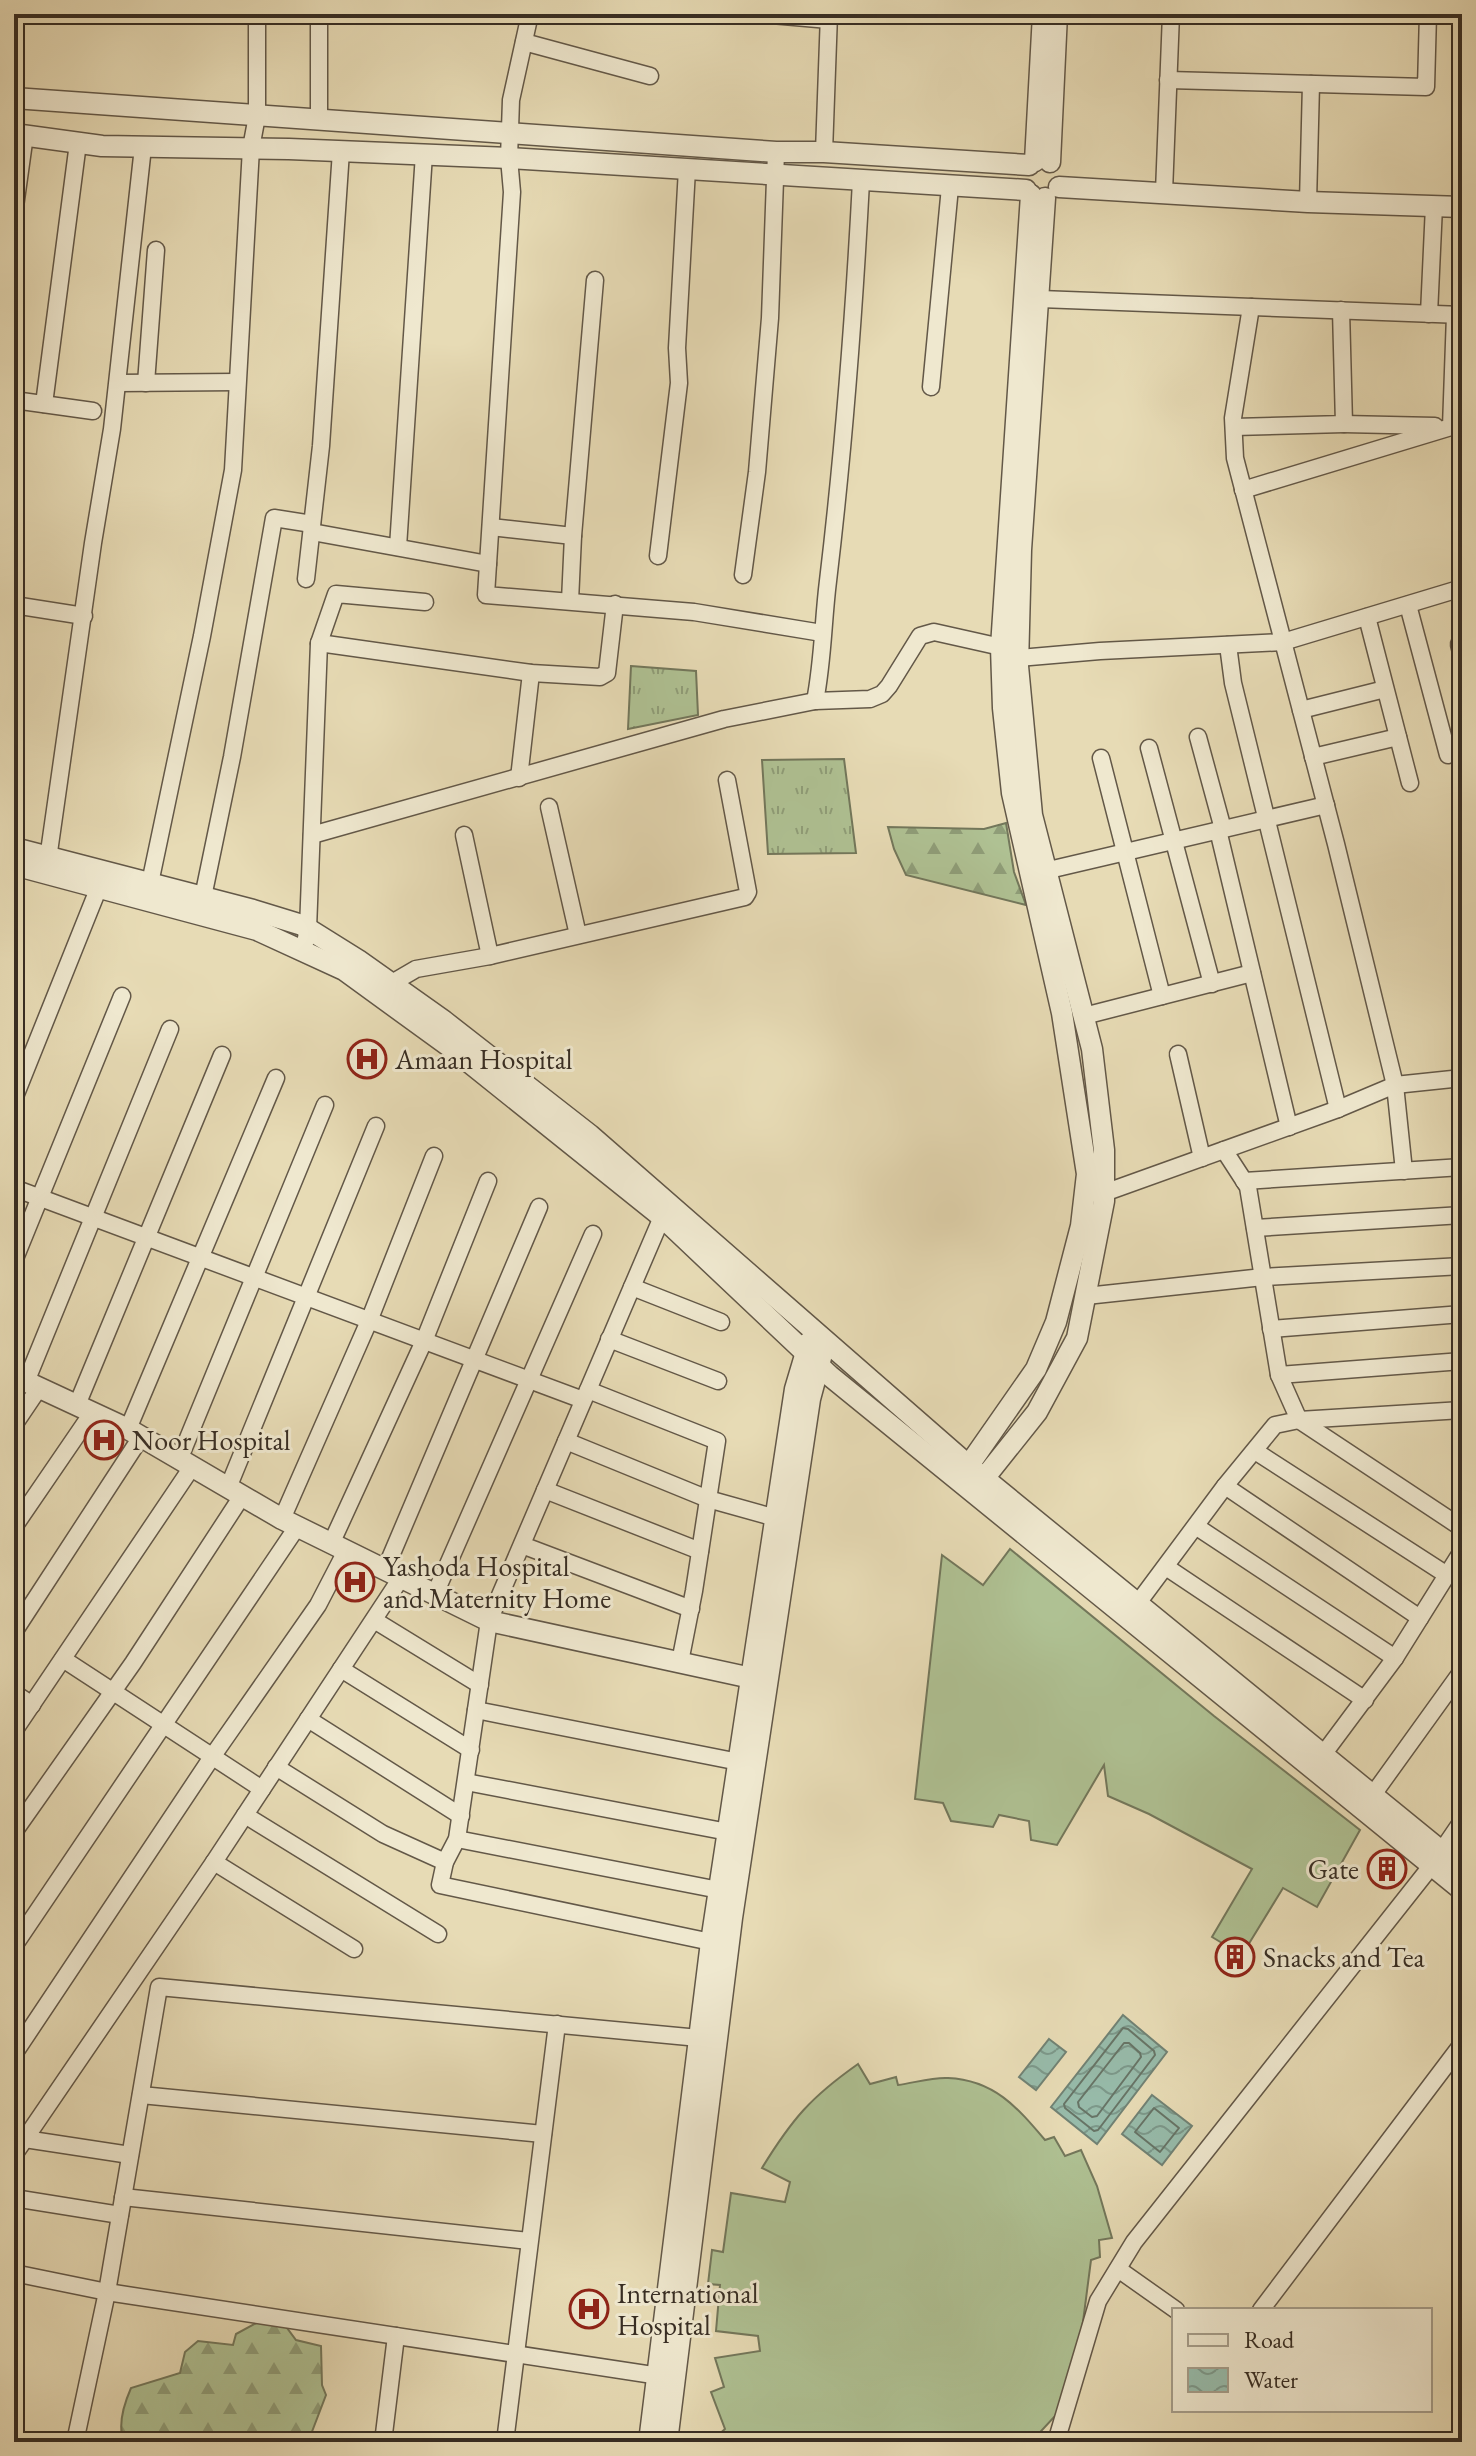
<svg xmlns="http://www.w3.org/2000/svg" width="1476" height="2456" viewBox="0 0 1476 2456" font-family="'EB Garamond',serif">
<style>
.grass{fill:url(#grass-tufts);stroke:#73775b;stroke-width:2}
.forest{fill:url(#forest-firs);stroke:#73775b;stroke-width:2}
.pitch{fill:#afc193;stroke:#73775b;stroke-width:2}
.water{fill:url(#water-waves);stroke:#718274;stroke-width:2}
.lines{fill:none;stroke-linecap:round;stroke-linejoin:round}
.shore{stroke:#677466;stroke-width:2}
.minor-casing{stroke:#635848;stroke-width:19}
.tertiary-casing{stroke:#635848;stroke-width:23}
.minor{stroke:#efe8cf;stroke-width:16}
.tertiary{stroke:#efe8cf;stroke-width:20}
.labels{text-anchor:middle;stroke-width:6;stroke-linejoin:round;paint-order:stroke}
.poi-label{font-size:28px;fill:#372d23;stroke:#efe8cf;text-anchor:start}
</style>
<defs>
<pattern id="grass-tufts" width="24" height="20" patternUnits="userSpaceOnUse" patternTransform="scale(2)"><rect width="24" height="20" fill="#afc193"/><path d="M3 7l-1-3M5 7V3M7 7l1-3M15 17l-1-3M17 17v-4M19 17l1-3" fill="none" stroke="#8f9d78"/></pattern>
<pattern id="forest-firs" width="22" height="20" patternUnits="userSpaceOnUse" patternTransform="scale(2)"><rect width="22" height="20" fill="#afc193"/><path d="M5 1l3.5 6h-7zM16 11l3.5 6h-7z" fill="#8f9d78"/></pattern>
<pattern id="water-waves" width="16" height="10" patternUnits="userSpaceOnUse" patternTransform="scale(2)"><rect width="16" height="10" fill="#97bbaa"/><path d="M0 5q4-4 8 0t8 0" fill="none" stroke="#7c988a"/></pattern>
</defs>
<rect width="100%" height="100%" fill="#e7dbb5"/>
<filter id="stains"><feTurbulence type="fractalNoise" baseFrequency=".0025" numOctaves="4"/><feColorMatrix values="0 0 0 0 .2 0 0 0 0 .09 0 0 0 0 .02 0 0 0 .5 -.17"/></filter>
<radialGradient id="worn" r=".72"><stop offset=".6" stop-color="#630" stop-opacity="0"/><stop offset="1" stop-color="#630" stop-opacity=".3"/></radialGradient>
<g class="grass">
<path d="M631,666L696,671L698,715L628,729Z"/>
<path d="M844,759L856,853L768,854L762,760Z"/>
</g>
<g class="forest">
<path d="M1006,823L1014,872L1026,905L906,875L894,849L888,827L984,829Z"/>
<path d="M262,2320L284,2324L296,2340L321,2346L322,2385L326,2395L308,2442H124C117,2425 124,2404 131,2388L180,2373L185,2352L198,2341L233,2345L236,2334Z"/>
</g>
<g class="pitch">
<path d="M1010,1549L1214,1716L1360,1830L1317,1907L1283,1888L1242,1955L1212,1937L1252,1869L1149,1814L1108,1796L1104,1765L1057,1845L1031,1840L1029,1821L999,1815L993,1827L951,1821L943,1803L915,1799L942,1555L983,1585Z"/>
<path d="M858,2064L870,2084L896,2077L898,2085C914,2083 932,2077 948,2078C994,2080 1017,2107 1045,2140L1054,2137L1065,2156L1081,2150L1097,2186L1112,2238L1099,2240L1100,2257L1091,2260L1080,2345L1056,2415L1031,2442H719L716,2437L725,2429L711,2392L724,2387L715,2358L760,2351L758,2336L716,2331L720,2285L708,2284L712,2250L723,2252L731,2193L785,2202L790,2182L762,2168C792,2119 811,2097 858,2064Z"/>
</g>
<g class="water">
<path d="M1123,2015L1167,2052L1097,2144L1051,2107Z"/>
<path d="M1049,2039L1066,2052L1036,2090L1019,2077Z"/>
<path d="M1152,2095L1192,2126L1162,2165L1122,2134Z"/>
</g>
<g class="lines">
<g class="shore">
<path d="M1123,2028L1128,2029L1154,2051L1155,2055L1098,2130L1094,2131L1065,2108L1064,2104Z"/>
<path d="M1124,2043H1129L1140,2053L1141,2057L1097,2116L1092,2117L1079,2107L1078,2102Z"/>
<path d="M1154,2108L1179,2128L1160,2152L1135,2132Z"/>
</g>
<defs>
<g id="minor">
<path d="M319,14V120"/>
<path d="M530,14L511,100L509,158L512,192L486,595L694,612L822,633"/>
<path d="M758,14L829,20"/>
<path d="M524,42L650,76"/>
<path d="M1168,80L1426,87L1428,14"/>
<path d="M824,152L829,14"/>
<path d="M1164,192L1171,14"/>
<path d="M1308,202L1311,84"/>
<path d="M14,214L25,135"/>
<path d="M1040,299L1462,315"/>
<path d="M1251,307L1233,418L1235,458L1336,844L1395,1085L1404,1171"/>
<path d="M1429,314L1434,206"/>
<path d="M118,383L236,382"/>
<path d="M146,383L156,250"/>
<path d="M931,387L950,187"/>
<path d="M14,400L93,411"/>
<path d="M44,404L78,143"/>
<path d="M1344,424L1435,426"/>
<path d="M1234,427L1344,424L1341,310"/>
<path d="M1243,490L1451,427L1455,315"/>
<path d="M491,527L573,536"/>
<path d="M312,532L488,564"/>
<path d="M398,547L424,154"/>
<path d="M658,556L679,383L677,348L687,169"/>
<path d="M743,575L757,472L770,318L776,152"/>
<path d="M306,579L321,446L341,151"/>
<path d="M570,601L573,536L595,280"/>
<path d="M14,605L84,616"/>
<path d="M1408,605L1448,755"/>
<path d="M1367,617L1410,783"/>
<path d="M319,643L336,594L425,602"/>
<path d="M1459,644L1462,657"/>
<path d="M1228,645L1233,683L1338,1109"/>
<path d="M1007,659L1100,651L1283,642L1462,588"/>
<path d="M815,701C823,661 823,621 828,581C844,447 854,315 861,181"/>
<path d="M1301,710L1385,689"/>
<path d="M1198,737L1223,829"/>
<path d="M1149,748L1212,984"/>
<path d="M1313,757L1398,737"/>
<path d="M1101,758L1162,996"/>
<path d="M519,778L531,673"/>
<path d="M549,807L578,935"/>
<path d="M1218,830L1289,1127"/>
<path d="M312,835L724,719L815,701L870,699L882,694L889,686L920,636L934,632L1001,647"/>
<path d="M464,835L490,956"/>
<path d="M47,866L93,543L112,429L143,147"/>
<path d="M1036,873L1326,805"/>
<path d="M150,883L202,636L233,470L251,148L257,116V14"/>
<path d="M203,897L232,757L274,518L312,524"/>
<path d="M303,952L308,929L319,643L531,673L600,677L607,673L615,604"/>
<path d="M392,983L416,969L490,956L745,897L748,892L727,780"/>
<path d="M1084,1016L1252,973"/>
<path d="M1178,1054L1202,1158"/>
<path d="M14,1099L99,887"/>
<path d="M1224,1150L1248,1187L1279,1375L1299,1420L1462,1528"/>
<path d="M1244,1181L1462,1167"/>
<path d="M14,1188L583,1400"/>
<path d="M1104,1193L1338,1109L1395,1085L1462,1078"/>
<path d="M662,1217L489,1621L457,1839L445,1862L440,1885L711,1942"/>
<path d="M1255,1228L1462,1215"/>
<path d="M14,1261L122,996"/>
<path d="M632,1287L721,1322"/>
<path d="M1086,1296L1263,1277L1462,1266"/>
<path d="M1271,1329L1462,1314"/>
<path d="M609,1339L718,1381"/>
<path d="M1279,1375L1462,1361"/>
<path d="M26,1382L170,1029"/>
<path d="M588,1390L717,1441L694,1591L680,1662"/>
<path d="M77,1405L222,1055"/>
<path d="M14,1425L39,1388"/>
<path d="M128,1429L276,1078"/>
<path d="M566,1441L708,1499L776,1518"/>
<path d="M1255,1451L1447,1575"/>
<path d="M179,1460L325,1105"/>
<path d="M1225,1486L1420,1618"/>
<path d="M228,1488L376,1126"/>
<path d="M545,1490L700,1551"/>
<path d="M282,1519L369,1321L434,1156"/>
<path d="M14,1527L92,1413"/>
<path d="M1197,1527L1395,1658"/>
<path d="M331,1544L424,1341L488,1181"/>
<path d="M522,1545L691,1609"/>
<path d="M1166,1567L1365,1700"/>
<path d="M385,1570L539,1207"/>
<path d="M435,1594L593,1234"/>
<path d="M1132,1611L1225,1486L1275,1425L1299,1420L1462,1410"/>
<path d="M374,1620L480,1685"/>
<path d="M14,1632L141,1437"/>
<path d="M63,1659L262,1789"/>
<path d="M341,1669L471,1750"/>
<path d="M14,1693L32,1705"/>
<path d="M476,1710L739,1762"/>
<path d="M308,1719L461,1816"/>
<path d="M14,1731L192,1467"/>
<path d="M1316,1764L1395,1658L1462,1551"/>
<path d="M276,1767L383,1834L445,1862"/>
<path d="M466,1782L728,1832"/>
<path d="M1372,1796L1462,1671"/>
<path d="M245,1815L438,1934"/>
<path d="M14,1832L133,1663L242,1496"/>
<path d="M457,1839L719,1890"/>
<path d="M214,1862L354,1949"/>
<path d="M14,1946L297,1527"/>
<path d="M14,2054L212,1757L318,1605L346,1551"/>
<path d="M141,2095L543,2134"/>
<path d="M25,2139L130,2155"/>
<path d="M14,2155L214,1862L401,1578"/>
<path d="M123,2197L529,2241"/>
<path d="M14,2198L120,2215"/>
<path d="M1118,2269L1176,2310"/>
<path d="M14,2273L107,2292L666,2377"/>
<path d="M1261,2310L1462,2044"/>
<path d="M75,2442L107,2292L159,1987L699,2038"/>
<path d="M383,2442L396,2336"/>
<path d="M505,2442L557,2024"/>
<path d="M1056,2442L1098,2301L1134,2242L1432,1865L1462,1821"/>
</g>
<g id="tertiary">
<path d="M14,98L776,152H824L1029,165"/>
<path d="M14,134L102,146L289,149L509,158L1026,190"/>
<path d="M1035,161L1043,14"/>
<path d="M1050,162L1057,14"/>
<path d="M1059,187L1308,202L1462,207"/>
<path d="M14,848L253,910L302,925L358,960L444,1021L590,1135L969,1466L1462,1868"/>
<path d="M14,865L257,930L344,970L450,1047L662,1217L830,1376L1462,1890"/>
<path d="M14,1376L128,1429L282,1519L489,1621L765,1681"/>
<path d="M962,1475L1036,1369L1056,1322L1081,1226L1087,1174L1062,1013L1012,793L1003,708L1001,647L1031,195"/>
<path d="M978,1486L1037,1412L1077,1338L1104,1201V1150L1092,1049L1032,815L1018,666L1021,550L1045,198"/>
<path d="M649,2442L711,1942L795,1389L809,1342"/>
<path d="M667,2442L732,1918L810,1399L822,1354"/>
</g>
</defs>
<use href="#minor" class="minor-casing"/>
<use href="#tertiary" class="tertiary-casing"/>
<use href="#minor" class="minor"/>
<use href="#tertiary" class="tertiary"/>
</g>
<defs>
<symbol id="hospital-ring" viewBox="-11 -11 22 22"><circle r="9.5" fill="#efe8cf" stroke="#8f2418" stroke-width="1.5"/><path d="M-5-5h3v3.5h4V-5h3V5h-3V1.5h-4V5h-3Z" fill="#8f2418"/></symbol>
<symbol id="building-ring" viewBox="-11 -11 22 22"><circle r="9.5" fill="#efe8cf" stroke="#8f2418" stroke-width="1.5"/><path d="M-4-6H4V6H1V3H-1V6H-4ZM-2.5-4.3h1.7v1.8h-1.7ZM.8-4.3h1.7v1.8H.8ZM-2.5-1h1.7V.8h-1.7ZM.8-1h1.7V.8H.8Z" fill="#8f2418"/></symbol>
</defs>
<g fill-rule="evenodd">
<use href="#hospital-ring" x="345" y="1037" width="44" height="44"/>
<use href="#hospital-ring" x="82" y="1418" width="44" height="44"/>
<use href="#hospital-ring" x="333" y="1560" width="44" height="44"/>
<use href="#building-ring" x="1365" y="1847" width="44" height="44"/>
<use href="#building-ring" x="1213" y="1935" width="44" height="44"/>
<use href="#hospital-ring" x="567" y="2287" width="44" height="44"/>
</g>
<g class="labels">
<g class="poi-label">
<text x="395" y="1069">Amaan Hospital</text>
<text x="132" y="1450">Noor Hospital</text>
<text x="383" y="1576">Yashoda Hospital<tspan x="383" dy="32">and Maternity Home</tspan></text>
<text x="1359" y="1879" text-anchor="end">Gate</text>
<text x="1263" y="1967">Snacks and Tea</text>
<text x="617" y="2303">International<tspan x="617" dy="32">Hospital</tspan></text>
</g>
</g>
<rect width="1476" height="2456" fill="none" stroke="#e7dbb5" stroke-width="48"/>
<rect x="16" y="16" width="1444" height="2424" fill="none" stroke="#372d23" stroke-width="4"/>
<rect x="24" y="24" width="1428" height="2408" fill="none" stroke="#372d23" stroke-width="2"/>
<rect x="1172" y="2308" width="260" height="104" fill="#efe8cf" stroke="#a59d8a" stroke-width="2"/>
<rect x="1188" y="2334" width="40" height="12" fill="#efe8cf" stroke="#a59d8a" stroke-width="2"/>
<text x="1244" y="2348" font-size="24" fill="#372d23">Road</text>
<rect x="1188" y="2368" width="40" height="24" fill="url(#water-waves)" stroke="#a59d8a" stroke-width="2"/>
<text x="1244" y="2388" font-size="24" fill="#372d23">Water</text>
<rect width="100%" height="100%" filter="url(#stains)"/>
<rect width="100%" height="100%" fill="url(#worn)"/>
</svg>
